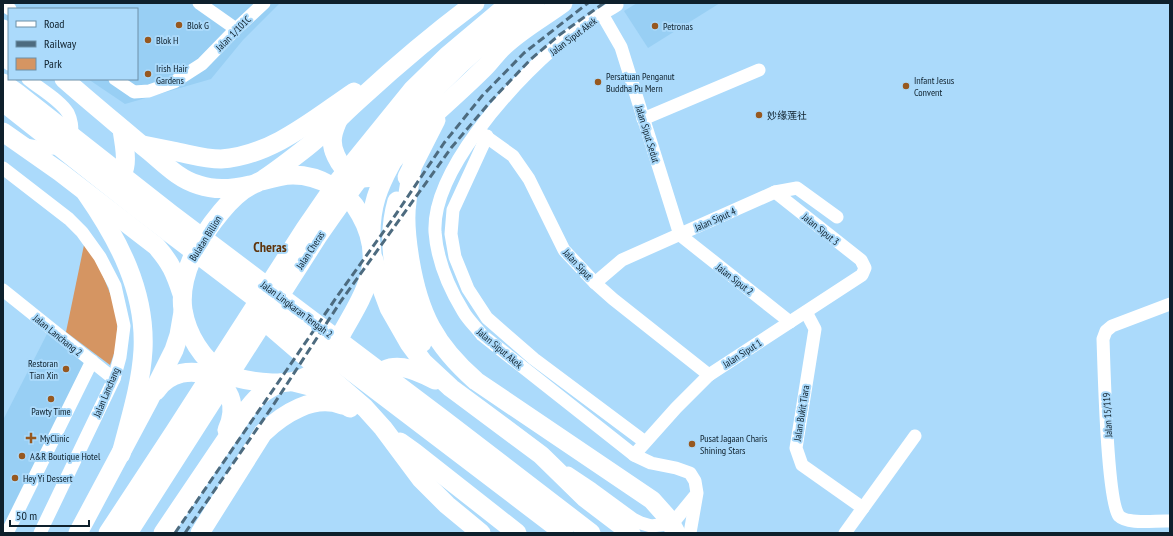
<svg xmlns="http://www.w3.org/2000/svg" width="1173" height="536" viewBox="0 0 1173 536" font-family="'PT Sans Narrow','Noto Sans SC',sans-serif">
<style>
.built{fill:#98cff4}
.green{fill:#d59562}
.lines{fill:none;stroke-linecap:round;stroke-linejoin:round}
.minor{stroke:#fff;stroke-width:13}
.highway{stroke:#fff;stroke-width:19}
.rail{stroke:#4d6b7f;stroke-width:3;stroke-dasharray:8 4;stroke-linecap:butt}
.poi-dot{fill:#97581f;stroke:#abdafb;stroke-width:1.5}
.labels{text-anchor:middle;stroke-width:4;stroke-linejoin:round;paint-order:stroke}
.poi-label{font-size:10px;fill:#0e202c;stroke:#abdafb;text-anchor:start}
.street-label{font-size:10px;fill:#0e202c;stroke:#abdafb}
.district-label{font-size:14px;font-weight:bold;fill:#5f340c;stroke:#abdafb}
</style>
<rect width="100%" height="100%" fill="#abdafb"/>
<g class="built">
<path d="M3,3H280L243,40L211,79L125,104L88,79H137V9H9V24L3,20Z"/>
<path d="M637,3H720L648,48L624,11Z"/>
<path d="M48,332L87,363L3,531V420Z"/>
</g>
<path class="green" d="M84,245L95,256L118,313L116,348L110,365L66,332Z"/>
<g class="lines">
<g class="minor">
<path d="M199,3L236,29"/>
<path d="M3,5L10,9"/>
<path d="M617,5C596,18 572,31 554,48C511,86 432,171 435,232C437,259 449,288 463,311C468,320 476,327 482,335L634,455L651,463L676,468L690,473L695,481L697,493L690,533"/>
<path d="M602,14L621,47L680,235L790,322"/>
<path d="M3,59L9,64"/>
<path d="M115,79L134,92L149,91L174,82L202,64L236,29L264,3"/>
<path d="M643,119L759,70"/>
<path d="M481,133L513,156L529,179L564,250L595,283L613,299L709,375"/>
<path d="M487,136L453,210L451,234L455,257L468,289L487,318L534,359L645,442"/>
<path d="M26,145C42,148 64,154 71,134C73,128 71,119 68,113C60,100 40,89 28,79"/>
<path d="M3,168L69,219L82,232L100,257L115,286L124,326L120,357L114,379L40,533"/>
<path d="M595,283L622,260L775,192L797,188L837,217"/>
<path d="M3,290L114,379"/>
<path d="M1170,304L1112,326L1106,331L1103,339C1104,366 1107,501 1119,516C1128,525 1157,520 1170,521"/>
<path d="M806,312L815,329L796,448L802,465L863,508"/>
<path d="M634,455L676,408L709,375L862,275L865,268L861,260L775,192"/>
<path d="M568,473L592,489L633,519L641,523L651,526L668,524L676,519L695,496"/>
<path d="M7,533L92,361"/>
<path d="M845,533L915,436"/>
</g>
<g class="highway">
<path d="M3,29L9,32"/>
<path d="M3,46L9,50"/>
<path d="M64,79C90,102 117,124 144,147C161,160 177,179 199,185C216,191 233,189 250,185"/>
<path d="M3,83L17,93L171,214L444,420L591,533"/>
<path d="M3,102L137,208L564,533"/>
<path d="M339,118C333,131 329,142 336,156C343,171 356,183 374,176C389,170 399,152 409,139C414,134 419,129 424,124C443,106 463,89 482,70C490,63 496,53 504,46C522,29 544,17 563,3"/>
<path d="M3,132L60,172L156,246C171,263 175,273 182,294"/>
<path d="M143,145C153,147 163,149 173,151C189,154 205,159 221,159C271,156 314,119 354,92"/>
<path d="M412,166C411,178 408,190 407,202C404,221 407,242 410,260C419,314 435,345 476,381L652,500L668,518L676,533"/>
<path d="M407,177L436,120"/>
<path d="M262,181C272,178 282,175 293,175C319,175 348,191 360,214C386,259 366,291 343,331C335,347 326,364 311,374C299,382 286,383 272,383C256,382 238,380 224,373C202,360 187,334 183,310C178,276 200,237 221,212C230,201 240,191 252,185C256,183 260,182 264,179C279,169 293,158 307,147C326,132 343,114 361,98C397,65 436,32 475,3"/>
<path d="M114,183C132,171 124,147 122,129"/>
<path d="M86,193C118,239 146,291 143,350C141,385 130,419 121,454"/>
<path d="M397,201C383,249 399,301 422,343"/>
<path d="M371,234C371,206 378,188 391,164"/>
<path d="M374,260L380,284L389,308L409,343L423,362L451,388L541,455L585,498L631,533"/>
<path d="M255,313L365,408L383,428L421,479L447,505L481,533"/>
<path d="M374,378C392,358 415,370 435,380"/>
<path d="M293,382C315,386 332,395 350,408"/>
<path d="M156,391C182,352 251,378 227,430"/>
<path d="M400,442L414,452L517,533"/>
<path d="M78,533L149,400L174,350L179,335L183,312"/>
<path d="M108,533L175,431L305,229L336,184L413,89L447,56L510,3"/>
<path d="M128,533L318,236C378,148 447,64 535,3"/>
<path d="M163,533L242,416C255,399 260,392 281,383"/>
<path d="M200,533L263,433C283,414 314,394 342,405"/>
</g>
<g class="rail">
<path d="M175,533L336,298L392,220L444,143L482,96L524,53L588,3"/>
<path d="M185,533L272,407L341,301L451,148L490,102L531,59L558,36L604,3"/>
</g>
</g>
<g class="poi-dot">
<circle cx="179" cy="25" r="4"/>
<circle cx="655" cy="26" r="4"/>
<circle cx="148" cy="40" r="4"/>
<circle cx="148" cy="74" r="4"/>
<circle cx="598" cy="82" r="4"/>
<circle cx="906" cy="86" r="4"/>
<circle cx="759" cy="115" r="4"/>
<circle cx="66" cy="369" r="4"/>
<circle cx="51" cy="399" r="4"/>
<path d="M29 432h4v4h4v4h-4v4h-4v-4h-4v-4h4z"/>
<circle cx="692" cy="444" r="4"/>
<circle cx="22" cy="456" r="4"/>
<circle cx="15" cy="478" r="4"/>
</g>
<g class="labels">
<g class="poi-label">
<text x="187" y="29">Blok G</text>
<text x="663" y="30">Petronas</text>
<text x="156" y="44">Blok H</text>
<text x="156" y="72">Irish Hair<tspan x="156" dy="12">Gardens</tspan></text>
<text x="606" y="80">Persatuan Penganut<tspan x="606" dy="12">Buddha Pu Mern</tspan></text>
<text x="914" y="84">Infant Jesus<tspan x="914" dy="12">Convent</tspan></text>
<text x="767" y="119">妙缘莲社</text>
<text x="58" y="367" text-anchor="end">Restoran<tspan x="58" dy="12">Tian Xin</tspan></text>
<text x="51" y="415" text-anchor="middle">Pawty Time</text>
<text x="40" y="442">MyClinic</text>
<text x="700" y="442">Pusat Jagaan Charis<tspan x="700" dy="12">Shining Stars</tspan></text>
<text x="30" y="460">A&amp;R Boutique Hotel</text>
<text x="23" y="482">Hey Yi Dessert</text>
</g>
<g class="street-label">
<text transform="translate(233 33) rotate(-45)" y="4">Jalan 1/101C</text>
<text transform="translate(573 36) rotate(-37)" y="4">Jalan Siput Akek</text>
<text transform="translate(648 134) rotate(73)" y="4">Jalan Siput Sedut</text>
<text transform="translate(715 219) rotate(-24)" y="4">Jalan Siput 4</text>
<text transform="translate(821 229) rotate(39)" y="4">Jalan Siput 3</text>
<text transform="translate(205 238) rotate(-58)" y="4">Bulatan Billion</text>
<text transform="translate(310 250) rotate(-57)" y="4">Jalan Cheras</text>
<text transform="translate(578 264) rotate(47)" y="4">Jalan Siput</text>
<text transform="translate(735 279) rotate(38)" y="4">Jalan Siput 2</text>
<text transform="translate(297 309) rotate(37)" y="4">Jalan Lingkaran Tengah 2</text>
<text transform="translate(58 335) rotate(39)" y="4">Jalan Lanchang 2</text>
<text transform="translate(500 348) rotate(40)" y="4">Jalan Siput Akek</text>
<text transform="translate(742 353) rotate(-33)" y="4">Jalan Siput 1</text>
<text transform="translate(106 392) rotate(-67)" y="4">Jalan Lanchang</text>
<text transform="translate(801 413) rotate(-81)" y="4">Jalan Bukit Tiara</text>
<text transform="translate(1107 415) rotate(-93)" y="4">Jalan 15/119</text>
</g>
<g class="district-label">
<text x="270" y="252">Cheras</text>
</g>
</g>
<rect width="1173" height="536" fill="none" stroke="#0e202c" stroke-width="8"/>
<rect x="8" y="8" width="130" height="72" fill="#abdafb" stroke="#6c90a8"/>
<rect x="16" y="21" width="20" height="6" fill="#ffffff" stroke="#6c90a8"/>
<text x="44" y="28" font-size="12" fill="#0e202c">Road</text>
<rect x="16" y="41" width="20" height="6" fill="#4d6b7f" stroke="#6c90a8"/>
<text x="44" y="48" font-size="12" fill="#0e202c">Railway</text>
<rect x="16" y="58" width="20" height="12" fill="#d59562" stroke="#6c90a8"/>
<text x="44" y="68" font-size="12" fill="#0e202c">Park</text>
<path d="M10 520v6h79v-6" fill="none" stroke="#0e202c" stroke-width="2"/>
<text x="16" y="520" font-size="12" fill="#0e202c" stroke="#abdafb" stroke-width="3" paint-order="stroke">50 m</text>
</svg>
